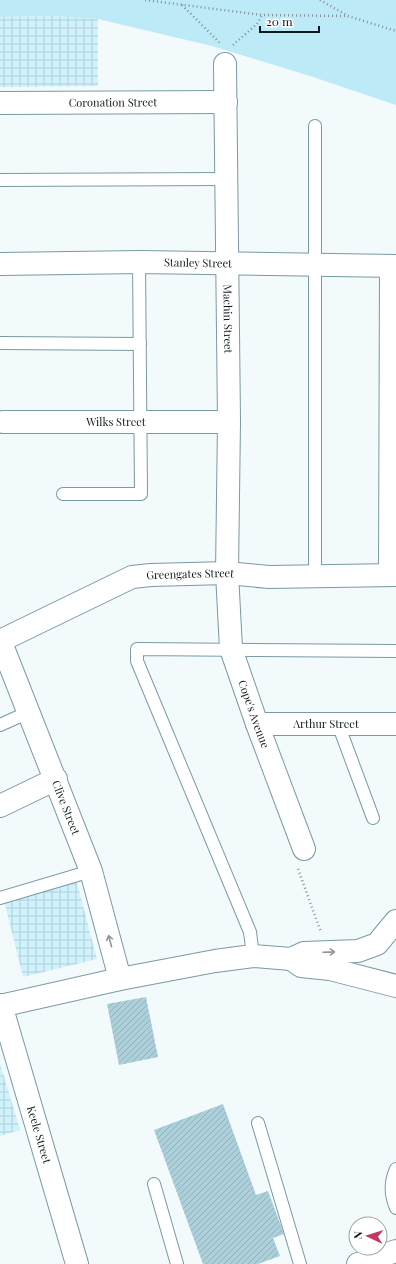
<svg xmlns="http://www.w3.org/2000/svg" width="396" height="1264" viewBox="0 0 396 1264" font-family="'Playfair Display',serif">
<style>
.industrial{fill:url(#industrial-grid)}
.park{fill:#bdeaf7}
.building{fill:url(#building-hatch)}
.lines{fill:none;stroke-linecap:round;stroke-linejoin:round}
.lane-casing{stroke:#799aa3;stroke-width:14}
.street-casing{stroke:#799aa3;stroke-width:24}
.primary-casing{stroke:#799aa3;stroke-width:24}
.path{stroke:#879194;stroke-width:2.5;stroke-dasharray:1 3;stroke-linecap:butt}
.lane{stroke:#fff;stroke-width:12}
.street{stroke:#fff;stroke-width:22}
.primary{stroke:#fff;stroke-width:22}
.oneway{stroke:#929899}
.labels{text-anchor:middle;stroke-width:3;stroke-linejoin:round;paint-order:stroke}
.street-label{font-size:11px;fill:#0c191c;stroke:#fff}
</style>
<defs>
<pattern id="industrial-grid" width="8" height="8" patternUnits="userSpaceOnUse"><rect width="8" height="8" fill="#cff2fd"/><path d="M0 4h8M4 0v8" fill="none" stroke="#b1cfd8"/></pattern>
<pattern id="building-hatch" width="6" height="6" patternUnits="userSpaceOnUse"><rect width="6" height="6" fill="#adcfd9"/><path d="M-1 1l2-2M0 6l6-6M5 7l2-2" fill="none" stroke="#94b1ba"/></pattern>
</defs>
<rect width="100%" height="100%" fill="#f3fafc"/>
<g class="industrial">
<path d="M54,16L98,19V86L0,87V17Z"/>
<path d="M76,879L97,959L23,977L4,901Z"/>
<path d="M0,1063L20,1130L0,1136Z"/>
</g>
<path class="park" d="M0,0H396V105L310,76L212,46L98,19L54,16L0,17Z"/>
<g class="building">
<path d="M146,997L158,1057L119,1065L107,1004Z"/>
<path d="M223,1104L256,1195L268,1191L284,1234L273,1238L280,1256L258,1264H203L154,1130Z"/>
</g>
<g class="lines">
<defs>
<g id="lane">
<path d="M315,126V576"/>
<path d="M0,180L225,179"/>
<path d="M0,343L140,344"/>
<path d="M63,494H141L139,262"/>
<path d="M338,724L373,818"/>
<path d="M0,725L29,712"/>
<path d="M0,898L91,871"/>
<path d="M253,956L250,932L137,661V649L396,651"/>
<path d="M258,1123L300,1264"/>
<path d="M396,1169C390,1182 390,1194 396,1208"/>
<path d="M154,1184L177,1264"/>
</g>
<g id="street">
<path id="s1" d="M225,64L229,422L227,573L231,649L257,724L304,849"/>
<path id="s2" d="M0,103L226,102"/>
<path id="s3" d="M0,264L139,262L396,266"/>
<path id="s4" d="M3,422H229"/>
<path d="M390,575L391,266"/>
<path id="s5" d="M0,640L91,871L120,979"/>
<path id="s6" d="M0,641L132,577L151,575L227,573L269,577L396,575"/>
<path id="s7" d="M257,724H396"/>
<path d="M0,806L56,779"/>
<path id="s8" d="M1,1005L77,1264"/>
<path d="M358,1264L396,1251"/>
</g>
<g id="primary">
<path d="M291,959L301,966L330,969L396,986"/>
<path d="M0,1006L120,979L215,961L253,956L291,959L304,953L358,951L377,944L396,921"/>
</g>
</defs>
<use href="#lane" class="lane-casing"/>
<use href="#street" class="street-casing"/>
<use href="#primary" class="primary-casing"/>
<g class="path">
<path d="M145,0L262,15L348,16"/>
<path d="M320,0L348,16L396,31"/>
<path d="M182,5L221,44"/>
<path d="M233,45L257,24L262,15"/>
<path d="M298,869L321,932"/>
</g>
<use href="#lane" class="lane"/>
<use href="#street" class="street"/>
<use href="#primary" class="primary"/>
</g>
<defs><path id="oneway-shaft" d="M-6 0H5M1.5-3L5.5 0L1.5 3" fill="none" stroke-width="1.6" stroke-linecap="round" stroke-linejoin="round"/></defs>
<g class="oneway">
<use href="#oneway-shaft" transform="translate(110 941) rotate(-105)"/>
<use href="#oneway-shaft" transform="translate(329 952) rotate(-2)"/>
</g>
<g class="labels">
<g class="street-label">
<text dy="4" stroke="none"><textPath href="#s2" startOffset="113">Coronation Street</textPath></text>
<text dy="4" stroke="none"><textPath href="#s3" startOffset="198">Stanley Street</textPath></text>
<text dy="4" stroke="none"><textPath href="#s1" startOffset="255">Machin Street</textPath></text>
<text dy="4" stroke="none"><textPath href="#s4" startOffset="113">Wilks Street</textPath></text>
<text dy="4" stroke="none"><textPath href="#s6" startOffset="205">Greengates Street</textPath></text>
<text dy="4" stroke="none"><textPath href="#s1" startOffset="654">Cope's Avenue</textPath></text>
<text dy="4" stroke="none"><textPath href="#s7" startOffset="69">Arthur Street</textPath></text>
<text dy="4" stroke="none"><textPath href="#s5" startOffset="180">Clive Street</textPath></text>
<text dy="4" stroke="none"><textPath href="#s8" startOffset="135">Keele Street</textPath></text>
</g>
</g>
<g transform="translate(368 1236) rotate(274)"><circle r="19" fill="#ffffff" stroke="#9ea3a4"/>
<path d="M0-3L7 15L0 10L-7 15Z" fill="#c53760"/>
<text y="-6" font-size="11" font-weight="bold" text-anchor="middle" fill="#0c191c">N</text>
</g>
<path d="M260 26v6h59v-6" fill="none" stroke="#0c191c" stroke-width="2"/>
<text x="266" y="26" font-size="12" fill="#0c191c" stroke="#ffffff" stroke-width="3" paint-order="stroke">20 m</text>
</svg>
